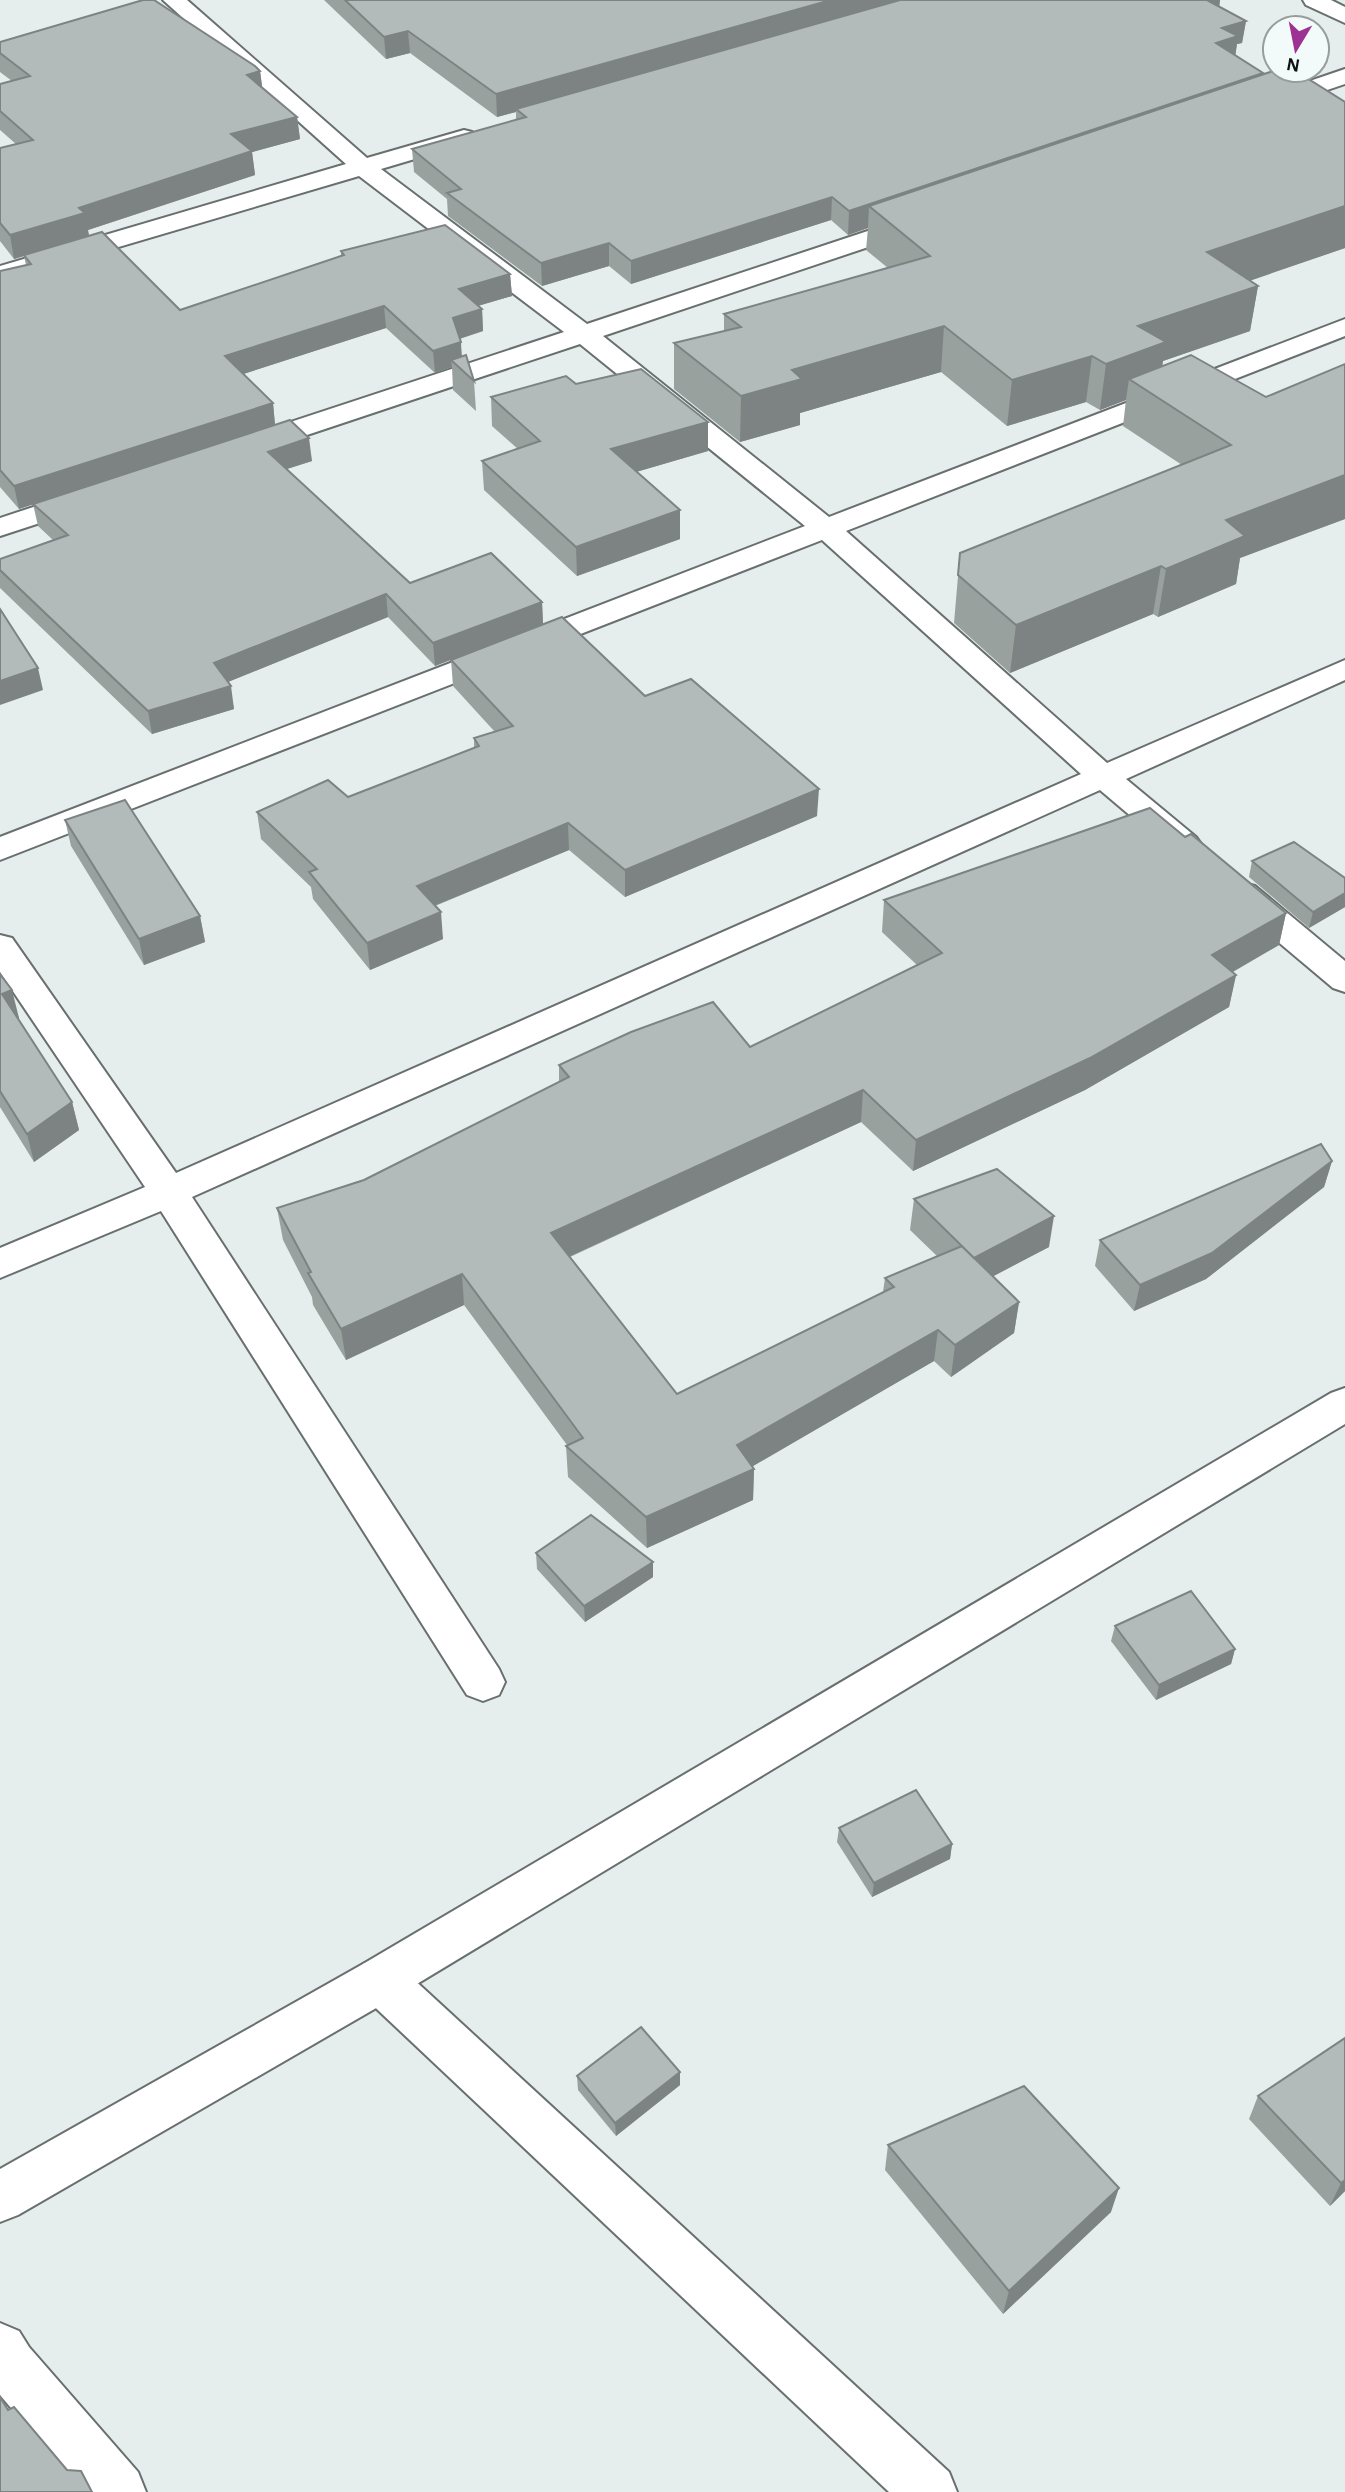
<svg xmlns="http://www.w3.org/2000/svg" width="1345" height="2492" viewBox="0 0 1345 2492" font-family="'Alegreya Sans',sans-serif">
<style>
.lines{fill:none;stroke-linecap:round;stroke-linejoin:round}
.street-casing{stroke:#686f6e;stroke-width:4}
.secondary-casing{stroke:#686f6e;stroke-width:4}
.street{fill:#fff;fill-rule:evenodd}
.secondary{fill:#fff;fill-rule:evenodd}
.wall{fill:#99a19f}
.shaded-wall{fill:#7d8382}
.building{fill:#b2bbb9;stroke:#7d8382;stroke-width:2}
</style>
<rect width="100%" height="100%" fill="#e5eeec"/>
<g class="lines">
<defs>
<g id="street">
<path d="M163,0H187L367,158L464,130L472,132L476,137L472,142L381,169L587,324L907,218L916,216L925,218L928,223L925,228L603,336L829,517L1345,319V336L846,531L1107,763L1345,660V680L1126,779L1196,837L1201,844L1196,851L1184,855L1172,851L1100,790L192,1197L499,1669L505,1682L499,1695L483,1701L467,1695L161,1211L0,1278V1248L145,1187L0,972V935L12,938L176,1173L1081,774L822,540L0,860V837L805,526L580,344L259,451L249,453L239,451L235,445L239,439L564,332L359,176L0,282V266L346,164Z"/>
<path d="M1303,0H1331L1345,7V23L1306,5Z"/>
<path d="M1345,69V84L1271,109L1263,107L1259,102L1263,97Z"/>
<path d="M85,490L95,493L99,499L95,505L0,536V518Z"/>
<path d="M1243,883L1255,886L1345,961V992L1333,988L1231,902L1226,894L1231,886Z"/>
<path d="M380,1957L397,1964L949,2472L957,2492H889L363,1996L356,1980L363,1964Z"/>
<path d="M0,2323L19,2331L29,2347L138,2472L146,2492H82L0,2395Z"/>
</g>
<path id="secondary" d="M1345,1388V1424L397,1996L18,2215L0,2222V2169L363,1964L1331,1393Z"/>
</defs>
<use href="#street" class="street-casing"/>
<use href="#secondary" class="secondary-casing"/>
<use href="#street" class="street"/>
<use href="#secondary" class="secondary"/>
</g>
<g class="wall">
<path d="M324,0H1220L1219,6L1246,21L1242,43L1237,44L1235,55L1263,74L1345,102V248L1250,280L1258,286L1250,331L1163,361L1162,367L1266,397L1345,364V519L1240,558L1236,584L1158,617L1153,614L1010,673L954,623L960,553L1182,465L1123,426L1126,400L1100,410L1086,402L1007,426L941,372L800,413V425L740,442L674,389V343L724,332V314L888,268L866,250L868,228L848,235L831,220L631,284L609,266L542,286L448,216L447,199L414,172L412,149L516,120V112L497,117L410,53L386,59Z"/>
<path d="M0,42L260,71L262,87L297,117L300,139L252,152L255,175L88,230L89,235L180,310L341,256V251L510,274L512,296L478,306L482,309L483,331L460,339L462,357L474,381L476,411L453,390L452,367L435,373L386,328L243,374L273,403L275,425L312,461L287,469L410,583L542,602L543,624L435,666L388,617L228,682L234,709L152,734L0,588V559L53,540L38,526L33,504L19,509L0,487V271L26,265L24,256L14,259L0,241V148L16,144L0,130V84L12,81L0,72Z"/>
<path d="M576,384L708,451L636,472L680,539L577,576L484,490L482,461L518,449L492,426L491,397Z"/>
<path d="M451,660L645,696L817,816L625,897L569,850L435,906L443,939L370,970L313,899L311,887L261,839L257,812L348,797L474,748V738L495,732L453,686Z"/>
<path d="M65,820L200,916L205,942L144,965L71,846Z"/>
<path d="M1185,837L1286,913L1279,945L1233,972L1236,975L1229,1007L1085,1090L913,1171L861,1122L570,1257L677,1394L883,1292L885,1278L937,1256L910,1230L914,1199L1049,1247L993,1276L1019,1302L1014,1333L951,1377L934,1361L752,1466L754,1469L753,1500L647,1548L568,1477L566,1446L567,1445L464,1305L346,1360L313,1305L312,1297L283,1240L277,1208L364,1180L559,1082V1065L750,1047L917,965L882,932L884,900Z"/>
<path d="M1252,861L1345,878V907L1309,928L1249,877Z"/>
<path d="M0,974L19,1018L18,1019L72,1102L79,1130L34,1162L0,1107Z"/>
<path d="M1332,1161L1324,1187L1206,1279L1134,1311L1095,1266L1100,1240Z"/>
<path d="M536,1553L653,1562V1577L585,1622L537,1569Z"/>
<path d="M1115,1626L1235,1649L1231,1664L1156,1700L1111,1641Z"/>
<path d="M839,1828L952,1844L950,1859L872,1897L837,1842Z"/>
<path d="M1345,2038V2191L1330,2206L1249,2119L1258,2096Z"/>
<path d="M680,2072V2085L616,2136L578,2090L577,2076Z"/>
<path d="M888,2145L1111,2212L1003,2314L885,2170Z"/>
</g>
<g class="shaded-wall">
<path d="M831,0H906L516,109V112L497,117L496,94Z"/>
<path d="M1195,0H1220L1219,8Z"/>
<path d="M1246,21L1242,43L1237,44L1235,58L1216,43L1222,28Z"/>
<path d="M408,31L410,53L386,59L384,37Z"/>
<path d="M260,71L263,93L247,75Z"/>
<path d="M1263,73L1259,95L869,206L868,228L848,235L849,211Z"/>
<path d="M297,117L300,139L252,152L255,175L88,230L89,237L14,259L10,235L79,208L231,134Z"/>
<path d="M832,197L831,220L631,284V261Z"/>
<path d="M1345,206V248L1200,298L1207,252Z"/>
<path d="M609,243V266L542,286L541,263Z"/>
<path d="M510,274L512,296L460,311L459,289Z"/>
<path d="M1258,286L1250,331L1163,361L1159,388L1129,379L1126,400L1100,410L1106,364L1138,326Z"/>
<path d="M384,306L386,328L228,379L225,356Z"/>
<path d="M482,309L483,331L455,340L453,318Z"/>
<path d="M944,326L941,372L800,413V425L740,442L741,396L792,370Z"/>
<path d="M461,342L462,364L451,360L452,367L435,373L433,351Z"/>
<path d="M1092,356L1086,402L1007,426L1012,380Z"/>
<path d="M273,403L275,425L19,509L14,486Z"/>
<path d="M708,422V451L612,479L611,449Z"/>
<path d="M309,438L312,461L271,474L268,452Z"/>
<path d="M1345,475V519L1240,558L1236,584L1158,617L1166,569L1226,520Z"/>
<path d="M680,510V539L577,576L576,547Z"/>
<path d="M1161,566L1153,614L1010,673L1016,625Z"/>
<path d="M386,594L388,617L218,686L214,663Z"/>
<path d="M542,602L543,624L435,666L433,643Z"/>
<path d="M38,668L43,690L0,705V681Z"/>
<path d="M231,686L234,709L152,734L148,711Z"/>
<path d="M819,789L817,816L625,897V870Z"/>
<path d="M568,823L569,850L419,912L417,886Z"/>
<path d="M1345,893V907L1309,928L1313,912Z"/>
<path d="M441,912L443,939L370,970L367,943Z"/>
<path d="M1286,913L1279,945L1206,987L1212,955Z"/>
<path d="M200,916L205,942L144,965L139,939Z"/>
<path d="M1236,975L1229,1007L1085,1090L913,1171L916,1140Z"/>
<path d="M12,990L19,1018L9,1022L2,994Z"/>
<path d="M863,1090L861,1122L553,1264L551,1233Z"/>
<path d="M72,1102L79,1130L34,1162L27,1134Z"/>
<path d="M1332,1161L1324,1187L1206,1279L1134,1311L1140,1285Z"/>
<path d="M1054,1216L1049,1247L969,1289L973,1258Z"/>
<path d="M462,1274L464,1305L346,1360L341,1329Z"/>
<path d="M1019,1302L1014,1333L951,1377L955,1345Z"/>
<path d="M938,1330L934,1361L736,1476L737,1445Z"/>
<path d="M754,1469L753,1500L647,1548L646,1517Z"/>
<path d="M653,1562V1577L585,1622L584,1606Z"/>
<path d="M1235,1649L1231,1664L1156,1700L1159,1685Z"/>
<path d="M952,1844L950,1859L872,1897L874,1883Z"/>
<path d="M680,2072V2085L616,2136L615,2123Z"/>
<path d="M1345,2180V2191L1330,2206L1341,2183Z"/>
<path d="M1119,2188L1111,2212L1003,2314L1009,2291Z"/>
</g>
<g class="building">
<path d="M143,0H154L255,66L260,71L247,75L297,117L231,134L252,151L79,208L85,213L10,235L0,223V148L33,140L0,111V84L30,76L0,53V42Z"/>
<path d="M345,0H831L496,94L408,31L384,37Z"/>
<path d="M900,0H1207L1246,21L1222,28L1238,36L1216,43L1263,73L849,211L832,197L631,261L609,243L541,263L447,193L461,189L412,149L526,117L516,109Z"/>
<path d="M1276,70H1294L1345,102V206L1207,252L1258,286L1138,326L1166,342L1106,364L1092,356L1012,380L944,326L792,370L802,379L741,396L674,343L741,327L724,314L930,256L869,206Z"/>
<path d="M445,225L510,274L459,289L482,309L453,318L461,342L433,351L384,306L225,356L273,403L14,486L0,470V271L31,264L24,255L102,232L180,310L344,255L341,251Z"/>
<path d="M466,355L474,381L451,360Z"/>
<path d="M1191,355L1266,397L1345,364V475L1226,520L1245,536L1166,569L1161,566L1016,625L958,575L960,553L1231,445L1129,379Z"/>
<path d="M641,369L708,422L611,449L680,510L576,547L482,461L540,441L491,397L566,376L576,384Z"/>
<path d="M290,420L309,438L268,452L410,583L491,553L542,602L433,643L386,594L214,663L231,686L148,711L0,570V559L68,535L33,504Z"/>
<path d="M0,609L38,668L0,681Z"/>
<path d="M562,617L645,696L691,679L819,789L625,870L568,823L417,886L441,912L367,943L309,872L317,869L257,812L328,780L348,797L479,746L474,738L513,726L451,660Z"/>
<path d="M125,800L200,916L139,939L65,820Z"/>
<path d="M1150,808L1185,837L1191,834L1286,913L1212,955L1236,975L1090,1058L916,1140L863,1090L551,1233L677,1394L894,1287L885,1278L962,1246L1019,1302L955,1345L938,1330L737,1445L754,1469L646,1517L566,1446L583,1438L462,1274L341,1329L308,1273L311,1272L277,1208L364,1180L569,1077L559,1065L631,1032L713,1002L750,1047L942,953L884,900Z"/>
<path d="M1294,842L1345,878V893L1313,912L1252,861Z"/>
<path d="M0,974L12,990L2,994L72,1102L27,1134L0,1091Z"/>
<path d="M1321,1144L1332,1161L1212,1253L1140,1285L1100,1240Z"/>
<path d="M997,1169L1054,1216L974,1258L914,1199Z"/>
<path d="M591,1515L653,1562L584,1606L536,1553Z"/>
<path d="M1191,1591L1235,1649L1159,1685L1115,1626Z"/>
<path d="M916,1790L952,1844L874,1883L839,1828Z"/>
<path d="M641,2027L680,2072L615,2123L577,2076Z"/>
<path d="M1345,2038V2180L1341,2183L1258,2096Z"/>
<path d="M1024,2086L1119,2188L1009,2291L888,2145Z"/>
<path d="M0,2397L8,2410L14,2407L67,2470L81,2471L92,2492H0Z"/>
</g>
<g transform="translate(1296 49) rotate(190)"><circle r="33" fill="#f2fbfa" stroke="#979d9d" stroke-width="2"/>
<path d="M0-5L12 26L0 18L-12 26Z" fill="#9e3293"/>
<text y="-10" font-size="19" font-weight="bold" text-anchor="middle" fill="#0e1111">N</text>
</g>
</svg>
